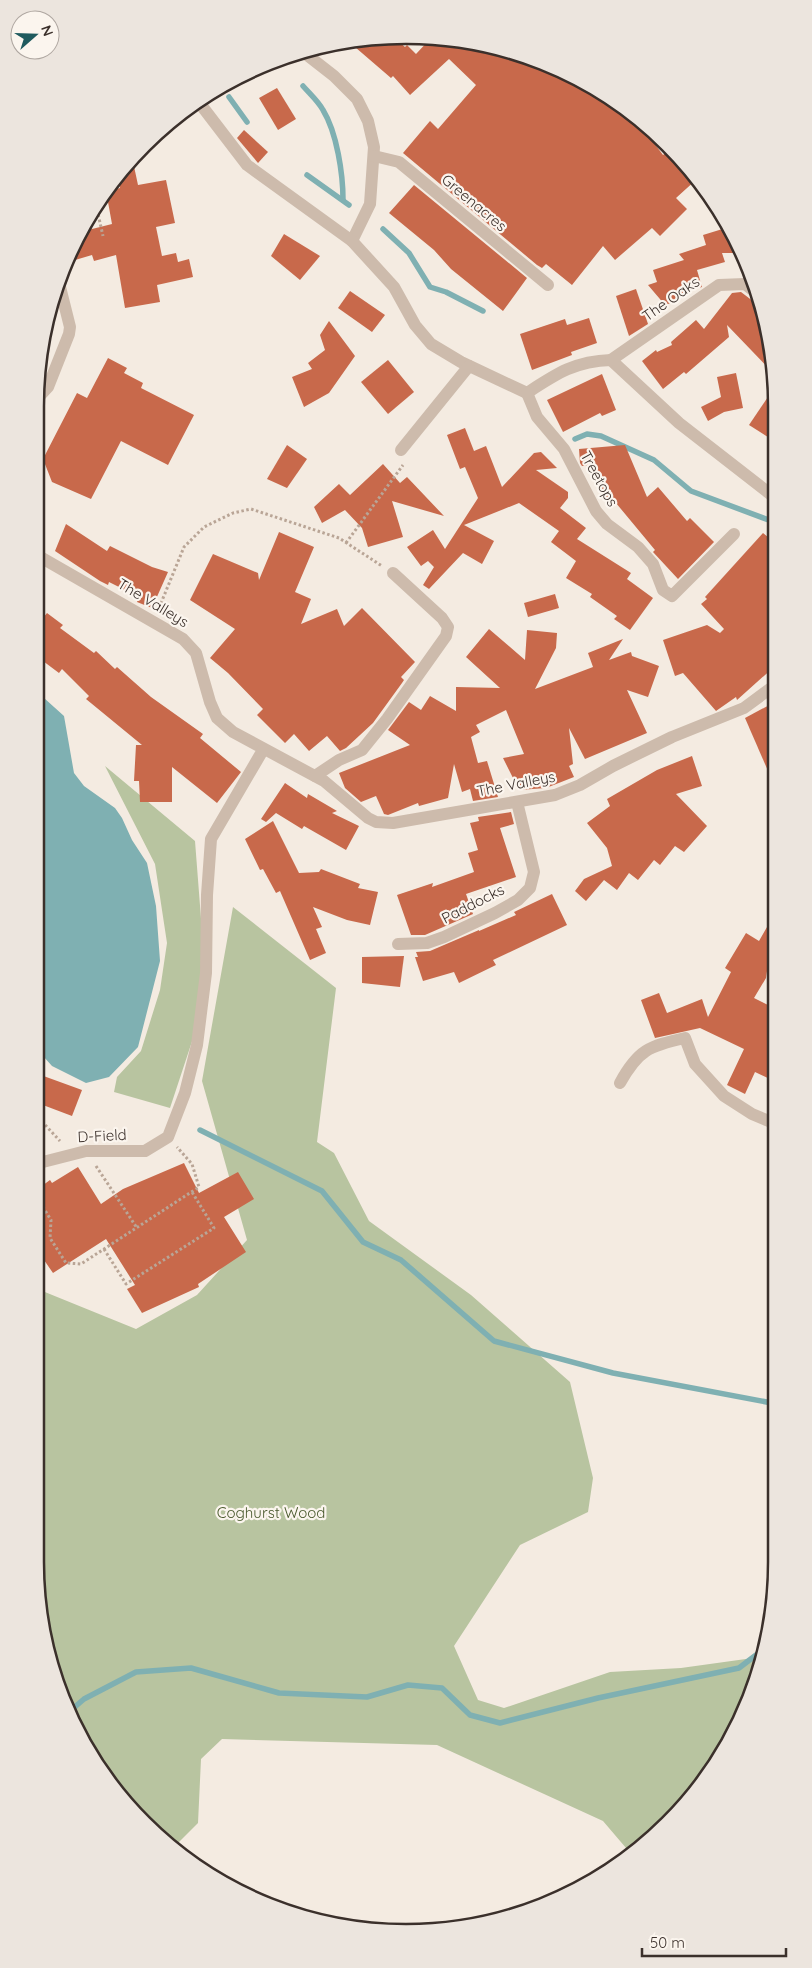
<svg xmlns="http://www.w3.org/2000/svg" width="812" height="1968" viewBox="0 0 812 1968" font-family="Quicksand,sans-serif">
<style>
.green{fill:#b8c4a0}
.water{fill:#7fb0b2}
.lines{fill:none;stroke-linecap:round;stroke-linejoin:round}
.stream{stroke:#7fb0b2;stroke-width:5.5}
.building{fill:#c8694b}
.path{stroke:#b9a596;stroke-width:3;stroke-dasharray:2.5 2.5;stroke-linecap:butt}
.minor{stroke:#cdbbac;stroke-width:12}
.labels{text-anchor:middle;stroke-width:4.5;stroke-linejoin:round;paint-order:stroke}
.street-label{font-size:15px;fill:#3b302b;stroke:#fbf5ee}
.park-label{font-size:15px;fill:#4a5a2e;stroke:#fbf5ee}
.rim{fill:none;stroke:#3b302b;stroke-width:2.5}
</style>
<rect width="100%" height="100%" fill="#f4ebe1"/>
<g class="green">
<path d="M105,766L195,841L207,996L170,1108L114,1092L117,1077L141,1051L160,990L167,943L155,864Z"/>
<path d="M233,907L336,988L317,1142L334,1153L369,1221L471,1295L570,1382L593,1478L588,1512L520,1545L454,1646L478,1700L504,1708L610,1672L681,1668L753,1658L760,1666L757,1681L700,1788L651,1841L632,1855L603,1821L437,1745L222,1739L201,1759L198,1823L175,1846L127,1806L85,1747L55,1682L35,1562V1288L136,1329L197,1295L247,1240L202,1081Z"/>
</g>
<path class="water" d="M35,694L44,698L64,716L74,773L84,786L115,808L122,818L132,840L147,863L156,906L160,961L138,1047L109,1077L86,1083L52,1066L35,1047Z"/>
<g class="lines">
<g class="stream">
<path d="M303,86C310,94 318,101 323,110C337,133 343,174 343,200"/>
<path d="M229,97L247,122"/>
<path d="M307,175L349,205"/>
<path d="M383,229L409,253L430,287L446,292L483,311"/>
<path d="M575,439L587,434L601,436L654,460L691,491L774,522"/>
<path d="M200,1130L322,1191L363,1242L401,1260L494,1341L613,1373L777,1404"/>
<path d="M69,1712L84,1699L136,1672L191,1668L279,1693L367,1697L408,1685L442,1688L470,1715L500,1723L598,1698L739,1668L760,1652L763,1646"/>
</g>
</g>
<g class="building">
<path d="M381,36H392L405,47L407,45L416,54L432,37L454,38L525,55L612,98L640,122L639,123L663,155L671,149L685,162L697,179L676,198L687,209L660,236L652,228L615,260L603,246L572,285L546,264L542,268L537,265L403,153L430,121L438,129L476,85L449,59L410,95L393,76L391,78L348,41Z"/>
<path d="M277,88L296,119L278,130L259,98Z"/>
<path d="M244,130L268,152L258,163L237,138Z"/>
<path d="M132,157L138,185L166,180L175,223L156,227L162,256L176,253L178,262L189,259L193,277L157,285L160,302L125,308L116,255L94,261L92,255L65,263L80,232L112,224L106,191L120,188L117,175Z"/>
<path d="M414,185L527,278L503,311L451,269L434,250L389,213Z"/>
<path d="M729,227L739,242L742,253H722L725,262L697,270L702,287L675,295L680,300L665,305L648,285L657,282L653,270L684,260L679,254L706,245L703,235Z"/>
<path d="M284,234L320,256L300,280L271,256Z"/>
<path d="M636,289L648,324L629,336L616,296Z"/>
<path d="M350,291L385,315L372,332L338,308Z"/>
<path d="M741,292L758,305L774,357V374L727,325L729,337L686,374L684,372L663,389L642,361L656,350L657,352L672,345L671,342L696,320L704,329L732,293Z"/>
<path d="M589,318L597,343L571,352L572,355L532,370L520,334L565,319L567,325Z"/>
<path d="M329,321L355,356L329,393L304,407L292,377L312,369L308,363L325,350L320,335Z"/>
<path d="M108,358L127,368L124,373L143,383L141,388L194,415L168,465L121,441L91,499L52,482L43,459L77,393L87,398Z"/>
<path d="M388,360L414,392L388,414L361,382Z"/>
<path d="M736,373L743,408L724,412L708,421L701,407L721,397L717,377Z"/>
<path d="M602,374L616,410L602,416L600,413L563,432L547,400Z"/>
<path d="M774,388V441L749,425Z"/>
<path d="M465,428L474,451L486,446L502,487L534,453L541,452L557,468L536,470L568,492V498L560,508L586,528L577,539L631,573L627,579L653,598L630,630L614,619L617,616L590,597L592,594L566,578L576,561L551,542L559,531L519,503L464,525L494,541L482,564L463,553L429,589L423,585L434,567L428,561L421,566L407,547L433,530L445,549L478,498L465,467L460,469L447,435Z"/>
<path d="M287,445L307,459L287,488L267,479Z"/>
<path d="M625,445L647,497L658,487L687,521L690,518L714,542L678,579L653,552L655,550L611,497L606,499L591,465L582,466L580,463L579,449Z"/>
<path d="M383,464L400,483L407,477L444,516L392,501L403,537L368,547L362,528L345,510L322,523L314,507L339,484L350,495Z"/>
<path d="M66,524L107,551L110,546L152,567L168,572L152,608L137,602L139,597L109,582L108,585L100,581L55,551Z"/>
<path d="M279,532L314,547L295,592L311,599L301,624L337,609L344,626L362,608L415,662L401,677L404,680L402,683L373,723L346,748L340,751L327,736L309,751L294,734L285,743L257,715L263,709L228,673L210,658L235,629L190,600L213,554L258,573L259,580Z"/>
<path d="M763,533L774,542L775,666L737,700L736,697L716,711L683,673L675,676L663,640L707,625L720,633L724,629L701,604L707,599L705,597Z"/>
<path d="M555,594L559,608L528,617L524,603Z"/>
<path d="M47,613L63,625L60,628L94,653L96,651L115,669L117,667L151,697L203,734L200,738L241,772L217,803L172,767V802H140L139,781H134L136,745H142L86,699L89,696L62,669L59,673L35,655V628Z"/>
<path d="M489,629L525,660L527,630L557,633L556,648L535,689L593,667L588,653L623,639L609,660L631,652L632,656L659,666L648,697L627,690L647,733L585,759L569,728L573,764L569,766L574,777L546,788L519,790L503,758L524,754L506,710L476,725L480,732L471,737L478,763L487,761L498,797L473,801L470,789L462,792L454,764L448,798L419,806L418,803L388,815L384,814L376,796L361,802L345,788L339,773L410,745L388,730L409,702L421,710L430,696L456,711V687L500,688L466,657Z"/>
<path d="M775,702V787L745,718Z"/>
<path d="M692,756L702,786L676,794L707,826L684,852L675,846L660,865L654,860L638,880L629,873L617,890L604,880L586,901L575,891L584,879L612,866L607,848L587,823L610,806L607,799L657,770Z"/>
<path d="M285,783L307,798L308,794L337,811L332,813L359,826L346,850L304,826L302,829L276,813L266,822L261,819Z"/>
<path d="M511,812L514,824L500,828L516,877L466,894L473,914L425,935H411L397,895L433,883L432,887L474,872L468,853L478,850L470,823L479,821L478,817Z"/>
<path d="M273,821L299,873L319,872L321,869L360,884L358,888L378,892L370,925L347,920L313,907L322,927L316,929L326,953L310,960L280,891L276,893L263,869L260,870L245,839Z"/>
<path d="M552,894L567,925L493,960L496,965L459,983L454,972L423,981L415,957H418L416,952L430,951L479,930V931L516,915L514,912Z"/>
<path d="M775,913V960L768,964L766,978L754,998L776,1009V1082L755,1072L745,1094L727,1085L744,1049L700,1028L655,1038L641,1000L659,993L667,1013L702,999L708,1017L731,972L725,968L746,933L759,941Z"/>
<path d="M404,956L400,987L362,983V957Z"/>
<path d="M38,1074L82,1090L72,1116L35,1102V1082Z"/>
<path d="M184,1163L199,1193L238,1172L254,1199L224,1217L246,1252L198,1284L199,1287L142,1313L127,1289L135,1285L106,1239L53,1273L35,1247L44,1241L35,1225V1191L50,1180L52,1183L78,1167L101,1204L123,1189Z"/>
</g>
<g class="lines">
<g class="path">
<path d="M147,143L157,138L163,127"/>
<path d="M96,205L103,236"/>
<path d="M346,543L403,465"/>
<path d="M159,608L184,547L204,527L233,513L251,509L339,538L382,566"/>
<path d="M35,1114L60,1141"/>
<path d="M96,1166L137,1228"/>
<path d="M35,1194L51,1220L50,1238L66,1263L81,1264L199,1187L192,1164L177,1147"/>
<path d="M104,1249L126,1284L214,1228L192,1192"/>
</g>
<g class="minor">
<path d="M302,51L334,76L357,99L368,121L374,147L370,204L352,241"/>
<path d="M198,101L247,165L352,241L394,287L415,325L431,344L461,362L527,393C556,374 575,361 611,360L679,423L774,497"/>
<path d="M374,156L399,162L548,285"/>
<path d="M611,360L719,285L745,284L754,291"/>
<path d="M527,393L537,417L564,449L596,511L607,524L638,547L653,564L663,590L672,596L734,534"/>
<path d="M36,400L48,387L69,334L70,327L58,279"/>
<path d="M401,450L469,366"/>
<path d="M35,554L183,639L196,653L210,702L217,718L233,732L324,781L368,818L376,822L393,823L555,795L580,785L613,766L672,737L744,708L775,685"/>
<path d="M315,776L339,760L362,750L387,719L446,636L448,627L442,618L393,573"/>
<path d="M398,944L427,943L444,937L495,913L518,900L530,888L534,872L517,802"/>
<path d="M775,968L773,985L775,988"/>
<path d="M620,1083C638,1050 649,1046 685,1038L695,1064L724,1096L752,1114L776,1124"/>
<path d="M35,1164L86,1151H145L168,1137L185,1093L197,1045L206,973L207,895L211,839L263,750"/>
</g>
</g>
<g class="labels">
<g class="street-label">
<text transform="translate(474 203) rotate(40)" y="5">Greenacres</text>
<text transform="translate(671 299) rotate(-35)" y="5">The Oaks</text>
<text transform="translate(599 479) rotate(61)" y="5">Treetops</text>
<text transform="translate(153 603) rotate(31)" y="5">The Valleys</text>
<text transform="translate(516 784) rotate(-11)" y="5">The Valleys</text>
<text transform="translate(473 904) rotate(-27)" y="5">Paddocks</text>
<text transform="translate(102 1136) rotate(-3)" y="5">D-Field</text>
</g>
<g class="park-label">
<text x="271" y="1518">Coghurst Wood</text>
</g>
</g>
<path d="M0 0H812V1968H0ZM406 44H406A362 362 0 0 1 768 406V1562A362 362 0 0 1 406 1924H406A362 362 0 0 1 44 1562V406A362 362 0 0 1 406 44Z" fill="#ece5de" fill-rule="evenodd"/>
<path class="rim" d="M406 44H406A362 362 0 0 1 768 406V1562A362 362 0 0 1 406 1924H406A362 362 0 0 1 44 1562V406A362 362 0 0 1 406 44Z"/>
<g transform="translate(35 35) rotate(70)"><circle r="24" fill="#fbf5ee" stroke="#aea6a0"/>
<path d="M0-4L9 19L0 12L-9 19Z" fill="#1f5a5e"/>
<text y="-8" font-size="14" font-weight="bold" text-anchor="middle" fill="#3b302b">N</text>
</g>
<path d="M642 1948v8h144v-8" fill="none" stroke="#3b302b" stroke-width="2.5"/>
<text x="650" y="1948" font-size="15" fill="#3b302b" stroke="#fbf5ee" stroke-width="4" paint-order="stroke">50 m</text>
</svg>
